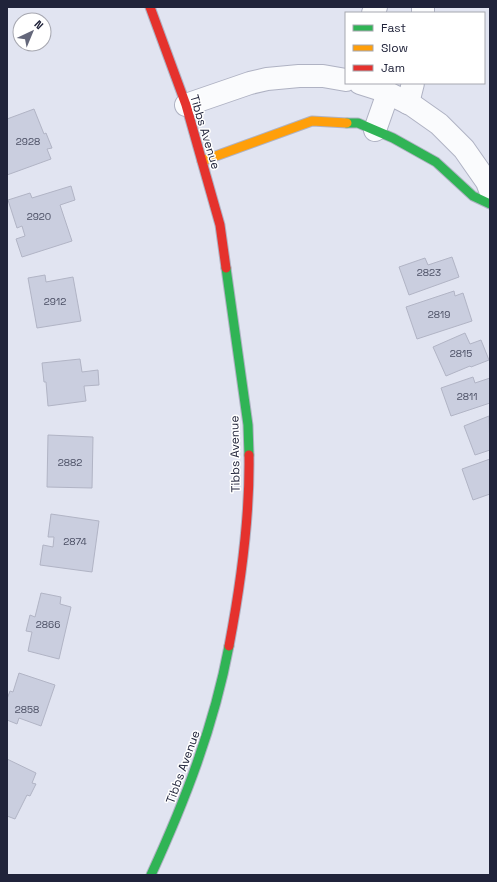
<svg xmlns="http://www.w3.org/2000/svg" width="497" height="882" viewBox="0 0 497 882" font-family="'Space Grotesk',sans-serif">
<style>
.building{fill:#cacedf;stroke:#b1b4c5}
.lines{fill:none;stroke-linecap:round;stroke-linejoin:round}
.street-casing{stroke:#afb2c3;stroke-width:24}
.fast-casing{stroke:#afb2c3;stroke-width:11}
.slow-casing{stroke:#afb2c3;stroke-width:11}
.jam-casing{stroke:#afb2c3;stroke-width:11}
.street{stroke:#fafbfd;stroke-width:22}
.fast{stroke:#30b455;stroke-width:9}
.slow{stroke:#ff9f0a;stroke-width:9}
.jam{stroke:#e5322d;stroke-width:9}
.labels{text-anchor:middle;stroke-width:3;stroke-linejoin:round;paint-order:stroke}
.number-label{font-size:10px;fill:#4a4e63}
.street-label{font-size:12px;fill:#20233a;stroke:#fff}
</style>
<rect width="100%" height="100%" fill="#e1e4f1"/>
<g class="building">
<path d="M34,109L44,134L46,133L52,148L47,149L51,159L7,175V119Z"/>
<path d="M71,186L75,200L60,205L72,241L22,257L16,239L25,236L22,226L17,228L8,200L30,193L32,198Z"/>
<path d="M452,257L459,277L409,295L399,267L425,258L428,265Z"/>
<path d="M45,275L46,282L73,277L81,321L37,328L28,278Z"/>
<path d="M454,291L455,296L463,293L472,321L417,339L406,307Z"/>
<path d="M465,333L470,344L481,340L489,360L471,367L470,366L446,376L433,347Z"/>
<path d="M80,359L82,372L98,370L99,385L84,386L86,401L48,406L46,382H44L42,363Z"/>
<path d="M473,377L475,383L490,378V403L451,416L441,388Z"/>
<path d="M489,416L490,450L475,455L464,426Z"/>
<path d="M48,435L93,437L92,488L47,487Z"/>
<path d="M490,459V494L473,500L462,469Z"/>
<path d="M51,514L99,521L92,572L40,565L43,545L53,547L54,537H48Z"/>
<path d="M41,593L61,597L60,604L71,607L59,659L28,651L32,632L26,631L30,615L35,617Z"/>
<path d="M19,673L55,685L41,726L19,718L17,724L7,720V699L10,691L13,692Z"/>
<path d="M7,759L36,773L32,783L36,784L30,796L27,795L15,819L7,816Z"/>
</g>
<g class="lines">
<defs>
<g id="street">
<path d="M423,7V13"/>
<path d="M373,13L376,7"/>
<path d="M360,83L382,90L412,105L439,124L464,149L487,182L490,190"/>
<path d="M408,103L413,83"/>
<path d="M186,105L250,83L267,79L299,76H323L346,80"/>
<path d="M375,130L388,93"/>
</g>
<g id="fast">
<path d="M347,123H358L393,138L436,162L473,196L490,204"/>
<path d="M226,268L248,425L249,455"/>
<path d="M151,875C185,801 214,726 229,646"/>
</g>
<path id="slow" d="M202,161L312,121L347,123"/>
<g id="jam">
<path d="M150,7L186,105L220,225L226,268"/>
<path d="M229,646C241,583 250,519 249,455"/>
</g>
</defs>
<use href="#street" class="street-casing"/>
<use href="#fast" class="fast-casing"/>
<use href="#slow" class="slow-casing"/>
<use href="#jam" class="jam-casing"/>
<use href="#street" class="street"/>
<use href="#fast" class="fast"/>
<use href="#slow" class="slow"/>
<use href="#jam" class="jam"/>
</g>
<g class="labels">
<g class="number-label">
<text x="28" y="145">2928</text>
<text x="39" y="220">2920</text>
<text x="429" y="276">2823</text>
<text x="55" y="305">2912</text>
<text x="439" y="318">2819</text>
<text x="461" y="357">2815</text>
<text x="467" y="400">2811</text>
<text x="70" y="466">2882</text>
<text x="75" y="545">2874</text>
<text x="48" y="628">2866</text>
<text x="27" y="713">2858</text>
</g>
<g class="street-label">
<text transform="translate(205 132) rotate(73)" y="4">Tibbs Avenue</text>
<text transform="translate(235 454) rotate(-91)" y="4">Tibbs Avenue</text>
<text transform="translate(183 767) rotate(-70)" y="4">Tibbs Avenue</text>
</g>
</g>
<rect width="497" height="882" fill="none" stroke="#20233a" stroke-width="16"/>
<rect x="345" y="12" width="140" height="72" fill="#ffffff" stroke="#a6a7b0"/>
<rect x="353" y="25" width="20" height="6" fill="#30b455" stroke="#a6a7b0"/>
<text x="381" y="32" font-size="12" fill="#20233a">Fast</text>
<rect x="353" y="45" width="20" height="6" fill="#ff9f0a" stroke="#a6a7b0"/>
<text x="381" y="52" font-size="12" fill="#20233a">Slow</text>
<rect x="353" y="65" width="20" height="6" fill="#e5322d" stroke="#a6a7b0"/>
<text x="381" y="72" font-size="12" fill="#20233a">Jam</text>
<g transform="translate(32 32) rotate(44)"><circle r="19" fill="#ffffff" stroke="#a6a7b0"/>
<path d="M0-3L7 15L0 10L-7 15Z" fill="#64677a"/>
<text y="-6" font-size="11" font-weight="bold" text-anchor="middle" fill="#20233a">N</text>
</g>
</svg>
